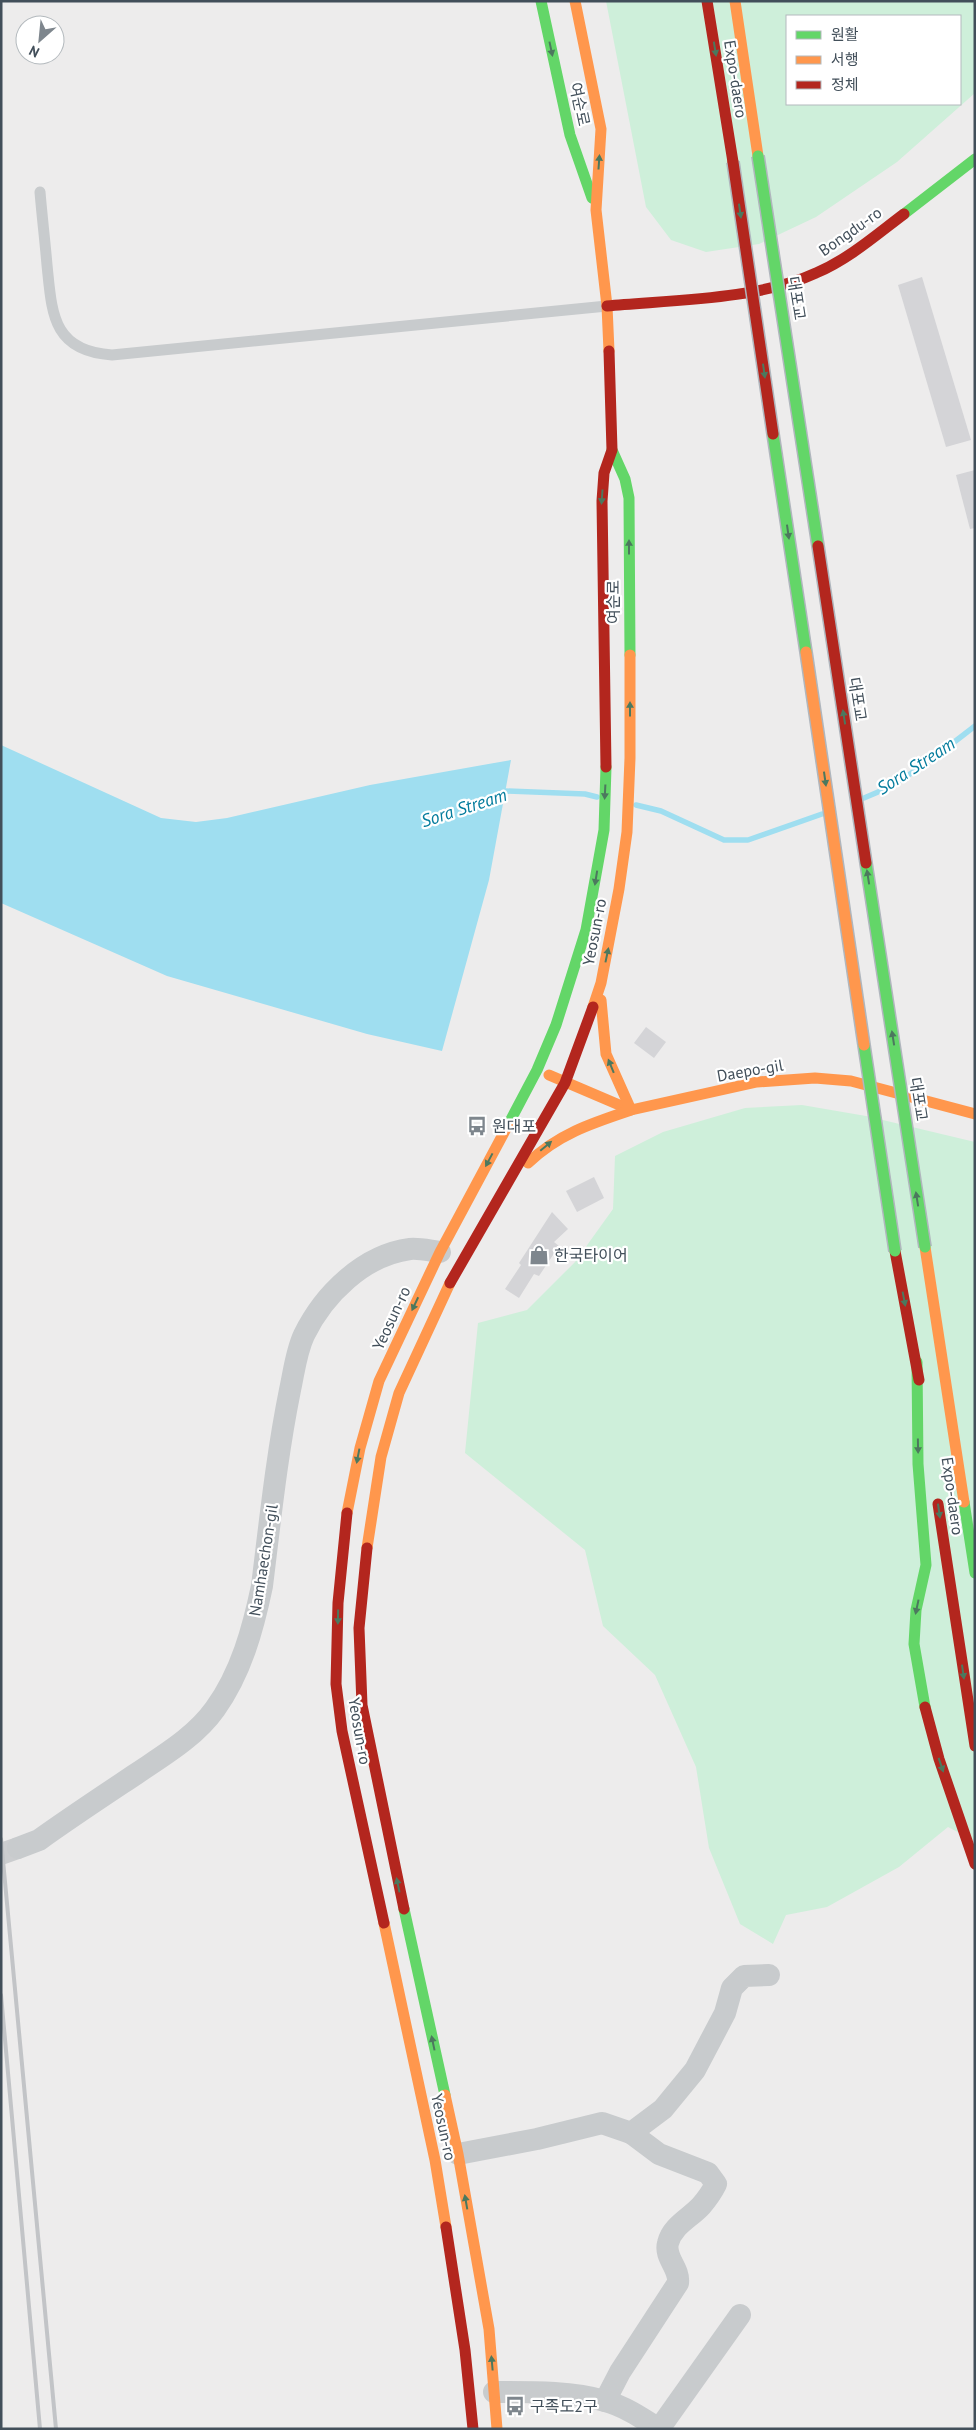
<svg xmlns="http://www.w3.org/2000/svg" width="976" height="2430" viewBox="0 0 976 2430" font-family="'PT Sans','Noto Sans KR',sans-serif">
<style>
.green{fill:#ceefda;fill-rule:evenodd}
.water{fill:#9fdef0}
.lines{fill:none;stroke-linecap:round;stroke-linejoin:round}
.stream{stroke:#9fdef0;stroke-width:5.5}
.building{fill:#d4d4d7}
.street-tunnel{stroke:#cbcdcf;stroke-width:22;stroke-dasharray:22 11;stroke-linecap:butt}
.lane{stroke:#c8cbcd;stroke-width:11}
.street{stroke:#c8cbcd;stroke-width:22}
.fast{stroke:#63d668;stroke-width:11}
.slow{stroke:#ff974d;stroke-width:11}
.jam{stroke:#b3261e;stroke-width:11}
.rail{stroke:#c2c4c7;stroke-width:4}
.fast-bridge-casing{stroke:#b0b6bd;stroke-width:14;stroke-linecap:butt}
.slow-bridge-casing{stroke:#b0b6bd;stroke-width:14;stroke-linecap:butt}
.jam-bridge-casing{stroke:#b0b6bd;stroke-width:14;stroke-linecap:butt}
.fast-bridge{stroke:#63d668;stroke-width:11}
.slow-bridge{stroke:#ff974d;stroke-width:11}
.jam-bridge{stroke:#b3261e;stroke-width:11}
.oneway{fill:#4c785e}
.labels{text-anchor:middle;stroke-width:4.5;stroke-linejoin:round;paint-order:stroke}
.street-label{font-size:16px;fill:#424f5a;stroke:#fff}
.poi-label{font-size:16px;fill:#424f5a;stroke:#fff;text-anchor:start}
.water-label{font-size:18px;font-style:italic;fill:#047c9d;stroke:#fff}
</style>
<rect width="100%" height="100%" fill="#edecec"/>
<g class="green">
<path d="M606,1H975V93L897,162L816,217L759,244L706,252L671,240L646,207ZM787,16H960V104H787Z"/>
<path d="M802,1105L866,1116L975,1142V1841L948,1827L899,1867L827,1907L786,1915L773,1944L740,1924L709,1848L696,1767L655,1675L603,1626L585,1550L465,1453L478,1323L527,1310L575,1262L613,1209L615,1156L663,1132L745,1108Z"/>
</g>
<path class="water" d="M1,745L161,818L196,822L227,818L370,785L511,760L489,880L442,1051L367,1034L167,976L1,903Z"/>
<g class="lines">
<g class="stream">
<path d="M500,793L505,791L585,794L597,797"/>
<path d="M864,798C905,782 940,753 975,726"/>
<path d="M636,805L661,811L724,840H748L822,814"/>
</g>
</g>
<g class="building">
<path d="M922,277L971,440L946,447L898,285Z"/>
<path d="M975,470V528L970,529L956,475Z"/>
<path d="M646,1027L666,1042L654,1058L634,1043Z"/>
<path d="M594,1177L604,1198L577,1212L566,1191Z"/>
<path d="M552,1212L568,1229L554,1242L559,1246L539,1276L534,1274L519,1298L505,1289L521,1265L519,1263Z"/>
</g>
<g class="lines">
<path class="street-tunnel" d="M1,1854L18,1848"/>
<path class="lane" d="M40,192C42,216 45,241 47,265C52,313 52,351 112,355L607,306"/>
<g class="street">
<path d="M18,1848L39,1840C71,1817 103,1796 136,1774C164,1755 195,1737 215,1709C241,1673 253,1629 262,1586C270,1521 277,1454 290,1390C294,1372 296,1352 304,1335C324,1294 364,1255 410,1249C419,1248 431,1251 440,1252"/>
<path d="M458,2154L537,2139L602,2123L631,2133L663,2109L695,2070L725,2013L732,1988L744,1976L769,1975"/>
<path d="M494,2392C530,2392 570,2391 605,2401C624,2406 642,2418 659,2429"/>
<path d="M605,2401L620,2372L678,2283C680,2268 664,2258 668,2243C672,2226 690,2218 701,2206C707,2199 712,2192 716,2184L708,2173L659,2154L631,2133"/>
<path d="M659,2429L740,2315"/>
</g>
<g class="fast">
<path d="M541,1L570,135L592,198"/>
<path d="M904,214L975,159"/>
<path d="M612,450L625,479L629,498L630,655"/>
<path d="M508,1125L537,1070L556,1025L586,930L604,830L606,767"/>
<path d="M917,1362L918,1464L926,1565L916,1610L914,1644L925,1707"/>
<path d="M964,1502L975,1573"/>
<path d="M404,1909L445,2095"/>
</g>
<g class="slow">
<path d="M575,1L601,129L596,210L607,306L609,351"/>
<path d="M735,1L758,156"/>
<path d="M593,1007L601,983L619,889L627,832L630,758V655"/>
<path d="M549,1075L631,1110L757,1082L815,1078L851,1081L975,1114"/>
<path d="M528,1163C558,1134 592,1123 631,1110L606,1054L601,1000"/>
<path d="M925,1247L964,1502"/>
<path d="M347,1513L360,1448L379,1381L440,1252L508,1125"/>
<path d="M367,1548L381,1457L399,1393L450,1283"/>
<path d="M384,1923L435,2160L446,2227"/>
<path d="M445,2095L458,2154L489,2329L497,2429"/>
</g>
<g class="jam">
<path d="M707,1L733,162"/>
<path d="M607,306C671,300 758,300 816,273C849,259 876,235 904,214"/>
<path d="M606,767L602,501L604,473L612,450L609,351"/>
<path d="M895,1251L919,1380"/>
<path d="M450,1283L565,1083L593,1007"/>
<path d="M938,1504L975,1746"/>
<path d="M347,1513L338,1603L336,1684L342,1731L384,1923"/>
<path d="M367,1548L359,1628L362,1705L404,1909"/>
<path d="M925,1707L939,1759L975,1864"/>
<path d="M446,2227L465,2350L473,2429"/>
</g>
<g class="rail">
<path d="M1,1839L56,2429"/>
<path d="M1,1995L40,2429"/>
</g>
<defs>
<g id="fast-bridge">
<path d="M758,156L818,546"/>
<path d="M773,434L806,652"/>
<path d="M866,863L925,1247"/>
<path d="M864,1045L895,1251"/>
</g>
<path id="slow-bridge" d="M806,652L864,1045"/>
<g id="jam-bridge">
<path d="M733,162L773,434"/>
<path d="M818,546L866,863"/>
</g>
</defs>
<use href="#fast-bridge" class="fast-bridge-casing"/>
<use href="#slow-bridge" class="slow-bridge-casing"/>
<use href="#jam-bridge" class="jam-bridge-casing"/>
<use href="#fast-bridge" class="fast-bridge"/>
<use href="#slow-bridge" class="slow-bridge"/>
<use href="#jam-bridge" class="jam-bridge"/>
</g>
<defs><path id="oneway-solid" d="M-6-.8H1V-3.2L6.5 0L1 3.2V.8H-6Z" transform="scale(1.25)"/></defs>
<g class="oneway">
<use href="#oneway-solid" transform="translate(551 49) rotate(78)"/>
<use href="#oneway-solid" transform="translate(715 49) rotate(81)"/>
<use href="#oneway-solid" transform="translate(599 162) rotate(-86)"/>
<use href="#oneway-solid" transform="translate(740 211) rotate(82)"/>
<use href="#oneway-solid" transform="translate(764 371) rotate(82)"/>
<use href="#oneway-solid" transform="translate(602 497) rotate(94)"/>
<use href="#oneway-solid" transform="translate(788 532) rotate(82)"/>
<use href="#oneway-solid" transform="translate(629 547) rotate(-90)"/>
<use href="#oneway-solid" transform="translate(630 709) rotate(-90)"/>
<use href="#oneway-solid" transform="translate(844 717) rotate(-99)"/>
<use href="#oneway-solid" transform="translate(825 779) rotate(82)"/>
<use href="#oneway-solid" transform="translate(605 792) rotate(93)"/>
<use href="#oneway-solid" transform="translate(868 877) rotate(-99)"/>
<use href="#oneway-solid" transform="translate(596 878) rotate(99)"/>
<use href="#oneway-solid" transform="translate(607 955) rotate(-78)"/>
<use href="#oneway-solid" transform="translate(893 1038) rotate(-99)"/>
<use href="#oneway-solid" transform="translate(611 1066) rotate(-112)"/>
<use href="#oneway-solid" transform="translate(546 1146) rotate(-40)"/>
<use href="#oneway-solid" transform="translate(489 1160) rotate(118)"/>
<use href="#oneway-solid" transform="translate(917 1199) rotate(-99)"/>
<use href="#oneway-solid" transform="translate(904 1299) rotate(79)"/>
<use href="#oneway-solid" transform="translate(415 1304) rotate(115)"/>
<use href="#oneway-solid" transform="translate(918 1446) rotate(89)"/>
<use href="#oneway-solid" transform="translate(358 1456) rotate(101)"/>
<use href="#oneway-solid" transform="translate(939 1511) rotate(82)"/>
<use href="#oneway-solid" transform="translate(917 1607) rotate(102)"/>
<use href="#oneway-solid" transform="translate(338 1617) rotate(91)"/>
<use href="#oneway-solid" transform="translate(963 1672) rotate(82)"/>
<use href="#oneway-solid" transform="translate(941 1765) rotate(71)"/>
<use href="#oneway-solid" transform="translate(398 1885) rotate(-102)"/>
<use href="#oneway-solid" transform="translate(433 2043) rotate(-102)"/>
<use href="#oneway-solid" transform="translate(466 2202) rotate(-100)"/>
<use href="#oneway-solid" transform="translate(492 2363) rotate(-95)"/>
</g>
<defs>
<symbol id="bus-bare" viewBox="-9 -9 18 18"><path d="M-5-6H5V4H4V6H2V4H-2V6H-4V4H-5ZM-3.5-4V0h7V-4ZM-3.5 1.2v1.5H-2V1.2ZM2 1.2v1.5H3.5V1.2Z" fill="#7e868d" stroke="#fff" stroke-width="2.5" paint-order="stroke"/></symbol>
<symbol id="shop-bare" viewBox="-9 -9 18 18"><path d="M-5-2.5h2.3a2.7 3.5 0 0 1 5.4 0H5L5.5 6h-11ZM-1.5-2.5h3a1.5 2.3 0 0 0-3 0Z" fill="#7e868d" stroke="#fff" stroke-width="2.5" paint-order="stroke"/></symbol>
</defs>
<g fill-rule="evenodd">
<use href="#bus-bare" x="463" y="1112" width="28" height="28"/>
<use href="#shop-bare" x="525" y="1241" width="28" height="28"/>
<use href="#bus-bare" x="501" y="2392" width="28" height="28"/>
</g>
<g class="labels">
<g class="street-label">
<text transform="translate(736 79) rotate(81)" y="6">Expo-daero</text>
<text transform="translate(580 104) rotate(78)" y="6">여순로</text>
<text transform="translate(850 231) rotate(-35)" y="6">Bongdu-ro</text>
<text transform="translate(797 298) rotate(81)" y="6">대포교</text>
<text transform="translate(613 602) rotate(-90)" y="6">여순로</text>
<text transform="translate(858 699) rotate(81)" y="6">대포교</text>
<text transform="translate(594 932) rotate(-79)" y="6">Yeosun-ro</text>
<text transform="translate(750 1070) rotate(-10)" y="6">Daepo-gil</text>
<text transform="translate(919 1099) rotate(81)" y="6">대포교</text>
<text transform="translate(391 1318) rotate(-65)" y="6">Yeosun-ro</text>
<text transform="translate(953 1496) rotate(82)" y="6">Expo-daero</text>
<text transform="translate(263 1560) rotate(-81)" y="6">Namhaechon-gil</text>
<text transform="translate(360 1731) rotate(80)" y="6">Yeosun-ro</text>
<text transform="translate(444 2127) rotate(78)" y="6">Yeosun-ro</text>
</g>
<g class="poi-label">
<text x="492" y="1132">원대포</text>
<text x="554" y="1261">한국타이어</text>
<text x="530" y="2412">구족도2구</text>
</g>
<g class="water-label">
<text transform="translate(916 766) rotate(-33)" y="6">Sora Stream</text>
<text transform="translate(464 808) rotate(-18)" y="6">Sora Stream</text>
</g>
</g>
<rect width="976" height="2430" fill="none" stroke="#424f5a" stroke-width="5"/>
<rect x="786" y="15" width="175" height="90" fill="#ffffff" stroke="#b3b9bd"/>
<rect x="796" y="31" width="25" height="8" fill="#63d668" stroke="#b3b9bd"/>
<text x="831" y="40" font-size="15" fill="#424f5a">원활</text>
<rect x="796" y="56" width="25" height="8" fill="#ff974d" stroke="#b3b9bd"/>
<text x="831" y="65" font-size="15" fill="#424f5a">서행</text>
<rect x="796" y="81" width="25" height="8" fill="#b3261e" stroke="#b3b9bd"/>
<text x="831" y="90" font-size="15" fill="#424f5a">정체</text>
<g transform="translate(40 40) rotate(207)"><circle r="24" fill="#ffffff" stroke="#b3b9bd"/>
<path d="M0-4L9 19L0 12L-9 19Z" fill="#7e868d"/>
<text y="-8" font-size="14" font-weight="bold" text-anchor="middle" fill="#424f5a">N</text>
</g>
</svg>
